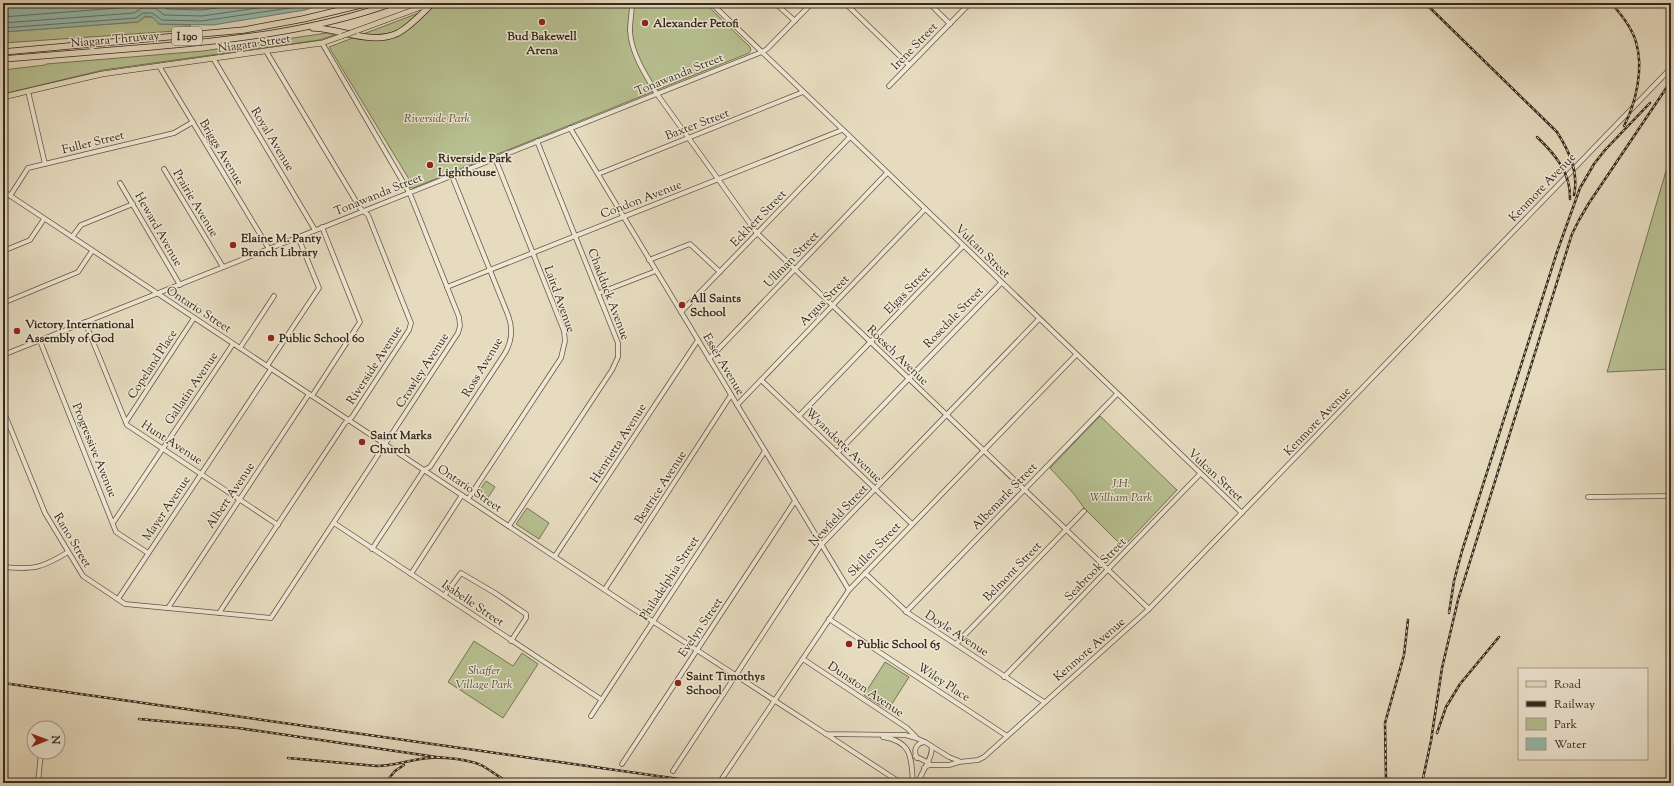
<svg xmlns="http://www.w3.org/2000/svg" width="1674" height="786" viewBox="0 0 1674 786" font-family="'Sorts Mill Goudy',serif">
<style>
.green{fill:#b7c091;stroke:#767557}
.water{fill:#96bbaf;stroke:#6f8175}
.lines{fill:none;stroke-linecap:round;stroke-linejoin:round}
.shore{stroke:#667266;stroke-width:1}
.minor-casing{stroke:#615646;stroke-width:5.5}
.major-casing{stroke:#352a1d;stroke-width:6}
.highway-casing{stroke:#352a1d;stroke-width:7}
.minor{stroke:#efe8d5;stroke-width:4}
.major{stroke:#e6dbbf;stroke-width:5}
.highway{stroke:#e6dbbf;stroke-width:5.5}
.rail-casing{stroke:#352a1d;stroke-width:2.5}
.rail{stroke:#efe8d5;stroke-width:1;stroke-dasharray:3;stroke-linecap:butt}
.major-bridge-casing{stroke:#352a1d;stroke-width:6;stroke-linecap:butt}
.major-bridge{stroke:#e6dbbf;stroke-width:5}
.poi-dot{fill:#8f2418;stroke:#efe8d5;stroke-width:1.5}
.labels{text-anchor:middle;stroke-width:3;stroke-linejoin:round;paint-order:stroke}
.shield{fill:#efe8d5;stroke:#6d6354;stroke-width:1}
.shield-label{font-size:11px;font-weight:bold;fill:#352a1d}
.poi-label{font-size:12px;font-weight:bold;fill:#352a1d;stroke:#efe8d5;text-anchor:start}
.street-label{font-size:12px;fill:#352a1d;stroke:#efe8d5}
.park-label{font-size:12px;font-style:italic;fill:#56503a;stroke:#efe8d5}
</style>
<rect width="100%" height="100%" fill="#e6dbbf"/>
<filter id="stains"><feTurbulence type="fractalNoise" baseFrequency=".005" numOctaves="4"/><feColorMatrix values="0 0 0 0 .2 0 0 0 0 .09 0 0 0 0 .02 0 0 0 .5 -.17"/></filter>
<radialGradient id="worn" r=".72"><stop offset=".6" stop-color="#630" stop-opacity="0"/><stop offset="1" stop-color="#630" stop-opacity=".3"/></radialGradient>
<g class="green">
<path d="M445,3H705L750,47L751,50L749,53L413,188L410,187L406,181L409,179L329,47Z"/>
<path d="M145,17H152L159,24L190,25V30L3,43V32L138,22Z"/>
<path d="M327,33L335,35L319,40L103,70L3,94V70L45,65L46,64L203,51Z"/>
<path d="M1671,154V369L1607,372Z"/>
<path d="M1100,416L1177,490L1123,547L1084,508L1074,494L1050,468Z"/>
<path d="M486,481L495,487L485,502L476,496Z"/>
<path d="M527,508L549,523L539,539L516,524Z"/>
<path d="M474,641L513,666L522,653L538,664L503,718L448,682Z"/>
<path d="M885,662L909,677L888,710L864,695Z"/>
</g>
<path class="water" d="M3,3H325L305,10L213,25L159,24L152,17L145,16L138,22L3,32Z"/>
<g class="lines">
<g class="shore">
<path d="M158,3L167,9L202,10L253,3"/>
<path d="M3,17L131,7L138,3"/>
<path d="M3,23L134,13L142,8H152L157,9L164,15L202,16L292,3"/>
<path d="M3,28L136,18L143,13H152L162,20L202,21L303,6L313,3"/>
</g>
<defs>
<g id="minor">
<path d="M632,3C632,12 630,22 630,31C631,53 646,76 657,94L756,232L1149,609"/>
<path d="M711,3L1242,513"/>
<path d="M775,3L795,21"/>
<path d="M845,3L909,65"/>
<path d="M929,3L950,24"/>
<path d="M213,58L315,230"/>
<path d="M159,66L269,249"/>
<path d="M889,86L970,3"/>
<path d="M28,91L45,164"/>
<path d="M570,128L849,590"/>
<path d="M164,169L223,267"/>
<path d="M598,174L803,92"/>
<path d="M120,183L180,285"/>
<path d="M3,191L626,604L826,734L905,735L916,738L925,742"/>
<path d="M10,196L28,168L174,133L193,122"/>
<path d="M72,237L81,225L133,204"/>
<path d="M3,251L30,240L44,219"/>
<path d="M649,260L690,244L720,272"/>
<path d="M447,287L842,130"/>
<path d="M599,293L656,271"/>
<path d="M3,303L78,272L92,251"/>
<path d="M681,312L850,137"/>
<path d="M85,322L127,425L278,525"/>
<path d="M40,341L116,532L148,553"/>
<path d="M240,348L274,296"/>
<path d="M3,355L762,52L767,49L812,3"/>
<path d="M709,359L887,173"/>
<path d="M267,366L319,288L298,237"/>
<path d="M761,380L912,524"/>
<path d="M312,396L360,322L322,227"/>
<path d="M737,405L925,209"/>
<path d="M3,410L45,513L83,576L125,604L271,618L458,333L460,326L459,317L410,194L322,43"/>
<path d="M799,416L963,246"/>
<path d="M126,422L194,318"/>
<path d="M837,453L1001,283"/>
<path d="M1588,497L1671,496"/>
<path d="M468,499L561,358L565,341L564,331L495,158"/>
<path d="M113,523L233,344"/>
<path d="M334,523L602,700"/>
<path d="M509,526L612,370L618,357V343L537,141"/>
<path d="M372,549L424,470L430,467L505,353C512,341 513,328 508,315L452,176"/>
<path d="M555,556L698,340"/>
<path d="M3,567C34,570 42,568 68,552"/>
<path d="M865,573L908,613L1044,702"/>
<path d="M411,574L462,495"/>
<path d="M605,589L731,395"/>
<path d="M444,596L461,573L495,593L526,614V618L511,641"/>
<path d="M118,599L271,369"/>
<path d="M168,608L309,394"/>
<path d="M906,612L1117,394"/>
<path d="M219,613L345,423L352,417L409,330L411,323L368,215L360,208L266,51"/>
<path d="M829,619L1007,736"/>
<path d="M956,644L1084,511"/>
<path d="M803,659L907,728L916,737"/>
<path d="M1004,677L1200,474"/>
<path d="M591,716L765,451"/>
<path d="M826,734L901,783"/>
<path d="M883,737C913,742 911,758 913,783"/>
<path d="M915,756L929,763"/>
<path d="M917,758C913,750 916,743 925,742L949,757L959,761"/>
<path d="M622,764L795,501"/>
<path d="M924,768L929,765H949L959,762L978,760L984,757L1149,609L1671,68"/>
<path d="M673,771L821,545L1039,319"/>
<path d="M38,783L41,752"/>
<path d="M719,783L849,590L1076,355"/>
<path d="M918,783C921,772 935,755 931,746"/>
</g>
<g id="major">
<path d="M356,31L432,3"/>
<path d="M3,97L102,74L322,43L342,36"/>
</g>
<g id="highway">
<path d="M313,28C340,28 371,46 398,33C411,26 422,13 433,3"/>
<path d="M3,52L244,30L303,19L369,3"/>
<path d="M3,59C53,55 102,51 151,47C233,40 315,31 393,3"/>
</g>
</defs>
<use href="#minor" class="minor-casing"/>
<use href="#major" class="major-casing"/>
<use href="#highway" class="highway-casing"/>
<use href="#minor" class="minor"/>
<use href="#major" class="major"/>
<use href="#highway" class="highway"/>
<defs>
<g id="rail">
<path d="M1425,3L1557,132C1569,151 1579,172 1574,195"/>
<path d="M1611,3C1621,14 1632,27 1636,42C1644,68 1636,103 1624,126"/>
<path d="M1537,137C1555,154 1571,173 1570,199"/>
<path d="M1449,613L1454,581L1462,551L1557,252L1580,188L1594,164L1605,150L1650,103"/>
<path d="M3,683L707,783"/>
<path d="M139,719L238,728L443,758"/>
<path d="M1437,733L1446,707L1460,684L1499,637"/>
<path d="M288,758L377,766C395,766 411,759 429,758C443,756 471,760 483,766C491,771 498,776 506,781"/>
<path d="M701,780L726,783"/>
<path d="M1386,780L1385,723L1404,655L1408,620"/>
<path d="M385,783L395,771L404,765"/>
<path d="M1422,783L1431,741L1442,668L1458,600L1572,234L1579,220L1589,203L1671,81"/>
</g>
</defs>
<use href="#rail" class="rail-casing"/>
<use href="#rail" class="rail"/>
<defs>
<path id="major-bridge" d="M342,36L356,31"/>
</defs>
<use href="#major-bridge" class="major-bridge-casing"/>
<use href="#major-bridge" class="major-bridge"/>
</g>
<g class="poi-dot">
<circle cx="542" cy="22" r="4"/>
<circle cx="645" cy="23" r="4"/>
<circle cx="430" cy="165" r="4"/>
<circle cx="233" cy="245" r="4"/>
<circle cx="682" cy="305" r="4"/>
<circle cx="17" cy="331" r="4"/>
<circle cx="271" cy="338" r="4"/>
<circle cx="362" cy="442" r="4"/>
<circle cx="849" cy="644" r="4"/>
<circle cx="678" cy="683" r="4"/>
</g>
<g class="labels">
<rect class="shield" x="172" y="27" width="30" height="18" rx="3"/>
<g class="shield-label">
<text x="187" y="40">I 190</text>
</g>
<g class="poi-label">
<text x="653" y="27">Alexander Petofi</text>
<text x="542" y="40" text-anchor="middle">Bud Bakewell<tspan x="542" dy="14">Arena</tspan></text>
<text x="438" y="162">Riverside Park<tspan x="438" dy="14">Lighthouse</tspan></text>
<text x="241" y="242">Elaine M. Panty<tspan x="241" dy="14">Branch Library</tspan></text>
<text x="690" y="302">All Saints<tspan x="690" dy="14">School</tspan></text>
<text x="25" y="328">Victory International<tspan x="25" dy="14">Assembly of God</tspan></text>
<text x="279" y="342">Public School 60</text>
<text x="370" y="439">Saint Marks<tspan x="370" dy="14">Church</tspan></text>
<text x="857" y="648">Public School 65</text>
<text x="686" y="680">Saint Timothys<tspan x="686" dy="14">School</tspan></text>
</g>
<g class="street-label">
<text transform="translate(115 39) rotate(-5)" y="4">Niagara Thruway</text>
<text transform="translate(254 43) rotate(-8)" y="4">Niagara Street</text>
<text transform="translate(914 46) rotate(-46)" y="4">Irene Street</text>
<text transform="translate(679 74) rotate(-22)" y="4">Tonawanda Street</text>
<text transform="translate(697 124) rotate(-21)" y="4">Baxter Street</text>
<text transform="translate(273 139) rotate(59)" y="4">Royal Avenue</text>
<text transform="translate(93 142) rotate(-14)" y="4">Fuller Street</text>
<text transform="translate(222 152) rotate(59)" y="4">Briggs Avenue</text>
<text transform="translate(1542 187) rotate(-46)" y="4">Kenmore Avenue</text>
<text transform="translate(378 194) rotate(-22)" y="4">Tonawanda Street</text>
<text transform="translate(641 199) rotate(-21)" y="4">Condon Avenue</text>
<text transform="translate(196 203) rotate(59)" y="4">Prairie Avenue</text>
<text transform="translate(758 218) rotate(-46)" y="4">Eckhert Street</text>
<text transform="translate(159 229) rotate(60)" y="4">Heward Avenue</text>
<text transform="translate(983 251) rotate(44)" y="4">Vulcan Street</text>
<text transform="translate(791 259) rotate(-46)" y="4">Ullman Street</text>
<text transform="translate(907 290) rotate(-46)" y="4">Elgas Street</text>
<text transform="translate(609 294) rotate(69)" y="4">Chadduck Avenue</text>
<text transform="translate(560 299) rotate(70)" y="4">Laird Avenue</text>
<text transform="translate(824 300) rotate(-46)" y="4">Argus Street</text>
<text transform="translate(199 309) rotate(33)" y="4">Ontario Street</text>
<text transform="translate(953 317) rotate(-46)" y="4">Rosedale Street</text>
<text transform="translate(898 355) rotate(44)" y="4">Roesch Avenue</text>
<text transform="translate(152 364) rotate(-57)" y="4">Copeland Place</text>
<text transform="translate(724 364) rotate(59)" y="4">Esser Avenue</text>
<text transform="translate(374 365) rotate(-57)" y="4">Riverside Avenue</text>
<text transform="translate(482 367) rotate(-59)" y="4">Ross Avenue</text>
<text transform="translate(422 370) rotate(-57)" y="4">Crowley Avenue</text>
<text transform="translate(191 388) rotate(-56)" y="4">Gallatin Avenue</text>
<text transform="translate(1317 421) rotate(-46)" y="4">Kenmore Avenue</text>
<text transform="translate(172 442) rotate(33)" y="4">Hunt Avenue</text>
<text transform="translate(618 443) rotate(-57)" y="4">Henrietta Avenue</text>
<text transform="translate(844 445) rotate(44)" y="4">Wyandotte Avenue</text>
<text transform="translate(95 450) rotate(68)" y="4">Progressive Avenue</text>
<text transform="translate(1216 475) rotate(43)" y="4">Vulcan Street</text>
<text transform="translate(660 487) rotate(-57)" y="4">Beatrice Avenue</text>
<text transform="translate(470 488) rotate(34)" y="4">Ontario Street</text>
<text transform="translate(230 495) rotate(-56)" y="4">Albert Avenue</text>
<text transform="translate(1004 496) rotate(-46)" y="4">Albemarle Street</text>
<text transform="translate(166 508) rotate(-56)" y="4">Mayer Avenue</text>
<text transform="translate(838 515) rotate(-47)" y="4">Newfield Street</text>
<text transform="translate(73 540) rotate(59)" y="4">Rano Street</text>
<text transform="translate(874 549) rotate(-46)" y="4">Skillen Street</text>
<text transform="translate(1095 569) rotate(-46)" y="4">Seabrook Street</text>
<text transform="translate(1012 571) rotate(-46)" y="4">Belmont Street</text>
<text transform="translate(669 578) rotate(-57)" y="4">Philadelphia Street</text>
<text transform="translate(473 603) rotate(34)" y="4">Isabelle Street</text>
<text transform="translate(700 627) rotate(-56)" y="4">Evelyn Street</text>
<text transform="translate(957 633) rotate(33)" y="4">Doyle Avenue</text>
<text transform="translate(1089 649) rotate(-41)" y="4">Kenmore Avenue</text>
<text transform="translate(944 682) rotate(33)" y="4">Wiley Place</text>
<text transform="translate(866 689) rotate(34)" y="4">Dunston Avenue</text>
</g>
<g class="park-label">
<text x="437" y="122">Riverside Park</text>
<text x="1121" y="487">J.H.<tspan x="1121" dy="14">William Park</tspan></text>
<text x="484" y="674">Shaffer<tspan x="484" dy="14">Village Park</tspan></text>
</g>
</g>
<rect width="1674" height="786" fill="none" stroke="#e6dbbf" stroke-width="16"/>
<rect x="4" y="4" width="1666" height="778" fill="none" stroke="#352a1d" stroke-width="2"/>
<rect x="8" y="8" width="1658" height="770" fill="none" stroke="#352a1d"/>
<rect x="1518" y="668" width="130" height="92" fill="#efe8d5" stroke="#a59c8b"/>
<rect x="1526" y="681" width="20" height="6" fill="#e6dbbf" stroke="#a59c8b"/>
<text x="1554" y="688" font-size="12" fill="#352a1d">Road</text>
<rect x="1526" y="701" width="20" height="6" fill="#352a1d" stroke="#a59c8b"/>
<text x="1554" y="708" font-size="12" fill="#352a1d">Railway</text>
<rect x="1526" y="718" width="20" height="12" fill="#b7c091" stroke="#a59c8b"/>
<text x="1554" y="728" font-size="12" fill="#352a1d">Park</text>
<rect x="1526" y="738" width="20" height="12" fill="#96bbaf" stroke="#a59c8b"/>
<text x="1554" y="748" font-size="12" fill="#352a1d">Water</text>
<g transform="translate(46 740) rotate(89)"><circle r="19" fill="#efe8d5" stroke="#a59c8b"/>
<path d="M0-3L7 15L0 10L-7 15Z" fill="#8f2418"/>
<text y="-6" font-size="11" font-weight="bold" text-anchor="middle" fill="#352a1d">N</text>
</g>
<rect width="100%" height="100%" filter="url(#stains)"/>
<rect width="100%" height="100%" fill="url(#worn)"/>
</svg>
